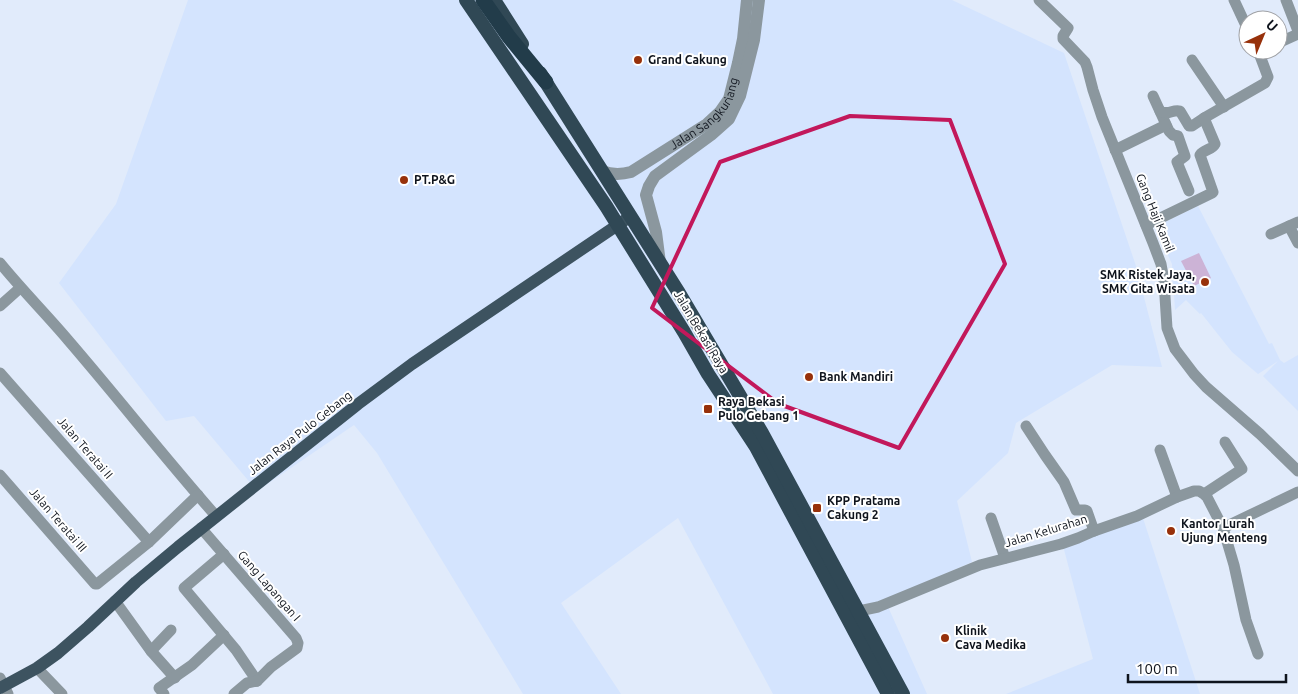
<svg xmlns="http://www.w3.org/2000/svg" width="1298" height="694" viewBox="0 0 1298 694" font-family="Ubuntu,sans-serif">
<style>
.built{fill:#d4e4fe}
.green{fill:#ccb3d6}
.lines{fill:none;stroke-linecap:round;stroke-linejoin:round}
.minor{stroke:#8b979e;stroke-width:11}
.tertiary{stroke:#8b979e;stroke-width:12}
.primary{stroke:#3d5360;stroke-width:12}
.trunk{stroke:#304855;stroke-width:14}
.motorway{stroke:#223c4a;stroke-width:15}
.marked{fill:none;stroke:#c2185b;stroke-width:4;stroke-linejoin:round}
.poi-dot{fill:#97310b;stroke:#fff;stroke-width:2}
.labels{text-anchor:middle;stroke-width:4;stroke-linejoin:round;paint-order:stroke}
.poi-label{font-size:12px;font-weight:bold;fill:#0f141d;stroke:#fff;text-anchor:start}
.street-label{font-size:12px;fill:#0f141d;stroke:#fff}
</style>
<rect width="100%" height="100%" fill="#e1ebfb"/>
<g class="built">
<path d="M188,0H952L1064,53L1136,266L1162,367L1112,365L1016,423L1008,453L957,501L972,562L885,600L927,694H773L678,518L561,603L621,694H523L377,453L354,425L257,491L194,416L166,421L59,283L116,204Z"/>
<path d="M1198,206L1269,344L1272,343L1280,360L1284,363L1298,355V411L1263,376L1278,361L1258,374L1232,352L1201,313L1200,314L1186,300L1175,310L1172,264L1155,227Z"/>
<path d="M1142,515L1200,694H1006L1093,659L1062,542Z"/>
</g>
<path class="green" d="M1199,253L1211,278L1194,286L1181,261Z"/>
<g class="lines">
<g class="minor">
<path d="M1039,0L1068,28L1063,36V39L1085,62L1087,67L1093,90L1102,117L1153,243L1161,264L1164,281L1167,328L1175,349L1194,374L1206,387L1260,434L1298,471"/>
<path d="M1234,0L1248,30"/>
<path d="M1286,0L1298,31"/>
<path d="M1278,43L1298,34"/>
<path d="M1192,60L1224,107"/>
<path d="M1153,96L1169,131L1173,135L1178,136L1185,156L1177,162L1189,191"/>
<path d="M1160,111C1169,116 1172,109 1180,111L1189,126H1192L1204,118"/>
<path d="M1115,150L1166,125"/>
<path d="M1146,225L1212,193L1213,192L1200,155C1204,149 1212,150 1215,144L1204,118L1265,83L1268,77L1259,53L1257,50"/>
<path d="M1289,226L1298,243"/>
<path d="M1271,234L1298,222"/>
<path d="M0,263C22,290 46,314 68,340C118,398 165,458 216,516"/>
<path d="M0,306L20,288"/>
<path d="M0,373L149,542"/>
<path d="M1026,426L1045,455L1064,482L1076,510H1085L1087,511L1094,531"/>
<path d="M1160,450L1177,497"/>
<path d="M0,475L95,584H97L149,542L198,495"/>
<path d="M1204,494L1242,469L1225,442"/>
<path d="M991,518L1005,558"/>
<path d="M201,528L296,638L298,643L297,648L271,667L257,681"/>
<path d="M1223,528L1298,492"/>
<path d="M224,554L184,588L236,650L257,681"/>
<path d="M115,601L151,651L175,678"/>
<path d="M859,611L878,607L980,565L1061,544L1078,538L1094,531L1137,516L1177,497L1194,491H1199L1204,494L1207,497L1223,528L1234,565L1246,620L1258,654"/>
<path d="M151,651L171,630"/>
<path d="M37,668L62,694"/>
<path d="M0,678L8,694"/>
<path d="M164,694L159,688L192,665L224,635"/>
<path d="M234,694L247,683L257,681"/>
</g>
<g class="tertiary">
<path id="s1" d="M602,171C612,175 620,175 631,172L707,124L720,112L729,99L738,63L743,39L747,0"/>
<path d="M660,263L656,232L646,195L649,186L655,176L711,135L729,119L740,96L754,40L759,0"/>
</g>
<path class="primary" d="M0,688L37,668L58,653L88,627L136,582L178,547L358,404L412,364L625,220"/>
<g class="trunk">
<path d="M466,0L606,206L684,332L708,374L756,447L888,694"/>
<path d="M494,0L522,44"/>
<path d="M540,73L679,293L762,433L903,694"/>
</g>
<path class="motorway" d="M483,0L509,37L546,82"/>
</g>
<path class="marked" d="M850,116L950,120L1005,264L899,448L779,404L652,308L720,162Z"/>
<g class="poi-dot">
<circle cx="638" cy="60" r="5"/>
<circle cx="404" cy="180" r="5"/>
<circle cx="1205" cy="282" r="5"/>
<circle cx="809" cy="377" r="5"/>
<rect x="703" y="404" width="10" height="10" rx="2.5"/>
<rect x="812" y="503" width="10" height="10" rx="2.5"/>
<circle cx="1171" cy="531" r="5"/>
<circle cx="945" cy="638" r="5"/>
</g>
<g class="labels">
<g class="poi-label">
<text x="648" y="64">Grand Cakung</text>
<text x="414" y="184">PT.P&amp;G</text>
<text x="1195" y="279" text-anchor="end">SMK Ristek Jaya,<tspan x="1195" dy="14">SMK Gita Wisata</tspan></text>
<text x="819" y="381">Bank Mandiri</text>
<text x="718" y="406">Raya Bekasi<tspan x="718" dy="14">Pulo Gebang 1</tspan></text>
<text x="827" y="505">KPP Pratama<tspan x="827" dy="14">Cakung 2</tspan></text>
<text x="1181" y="528">Kantor Lurah<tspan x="1181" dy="14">Ujung Menteng</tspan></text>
<text x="955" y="635">Klinik<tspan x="955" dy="14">Cava Medika</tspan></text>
</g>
<g class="street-label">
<text dy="4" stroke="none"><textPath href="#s1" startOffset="126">Jalan Sangkuriang</textPath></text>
<text transform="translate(1155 213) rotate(68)" y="4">Gang Haji Kamil</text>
<text transform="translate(701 332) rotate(59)" y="4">Jalan Bekasi Raya</text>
<text transform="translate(300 433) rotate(-38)" y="4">Jalan Raya Pulo Gebang</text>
<text transform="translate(85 448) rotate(49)" y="4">Jalan Teratai II</text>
<text transform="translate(58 520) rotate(49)" y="4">Jalan Teratai III</text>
<text transform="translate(1046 531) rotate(-17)" y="4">Jalan Kelurahan</text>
<text transform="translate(269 586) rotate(49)" y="4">Gang Lapangan I</text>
</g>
</g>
<g transform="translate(1263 35) rotate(44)"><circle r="24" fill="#ffffff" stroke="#9fa1a5"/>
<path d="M0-4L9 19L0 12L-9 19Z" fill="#97310b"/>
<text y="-8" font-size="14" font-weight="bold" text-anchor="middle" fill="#0f141d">U</text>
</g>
<path d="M1128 674v8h158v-8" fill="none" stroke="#0f141d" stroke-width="2.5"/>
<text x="1136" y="674" font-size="15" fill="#0f141d" stroke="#ffffff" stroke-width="4" paint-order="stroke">100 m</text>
</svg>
